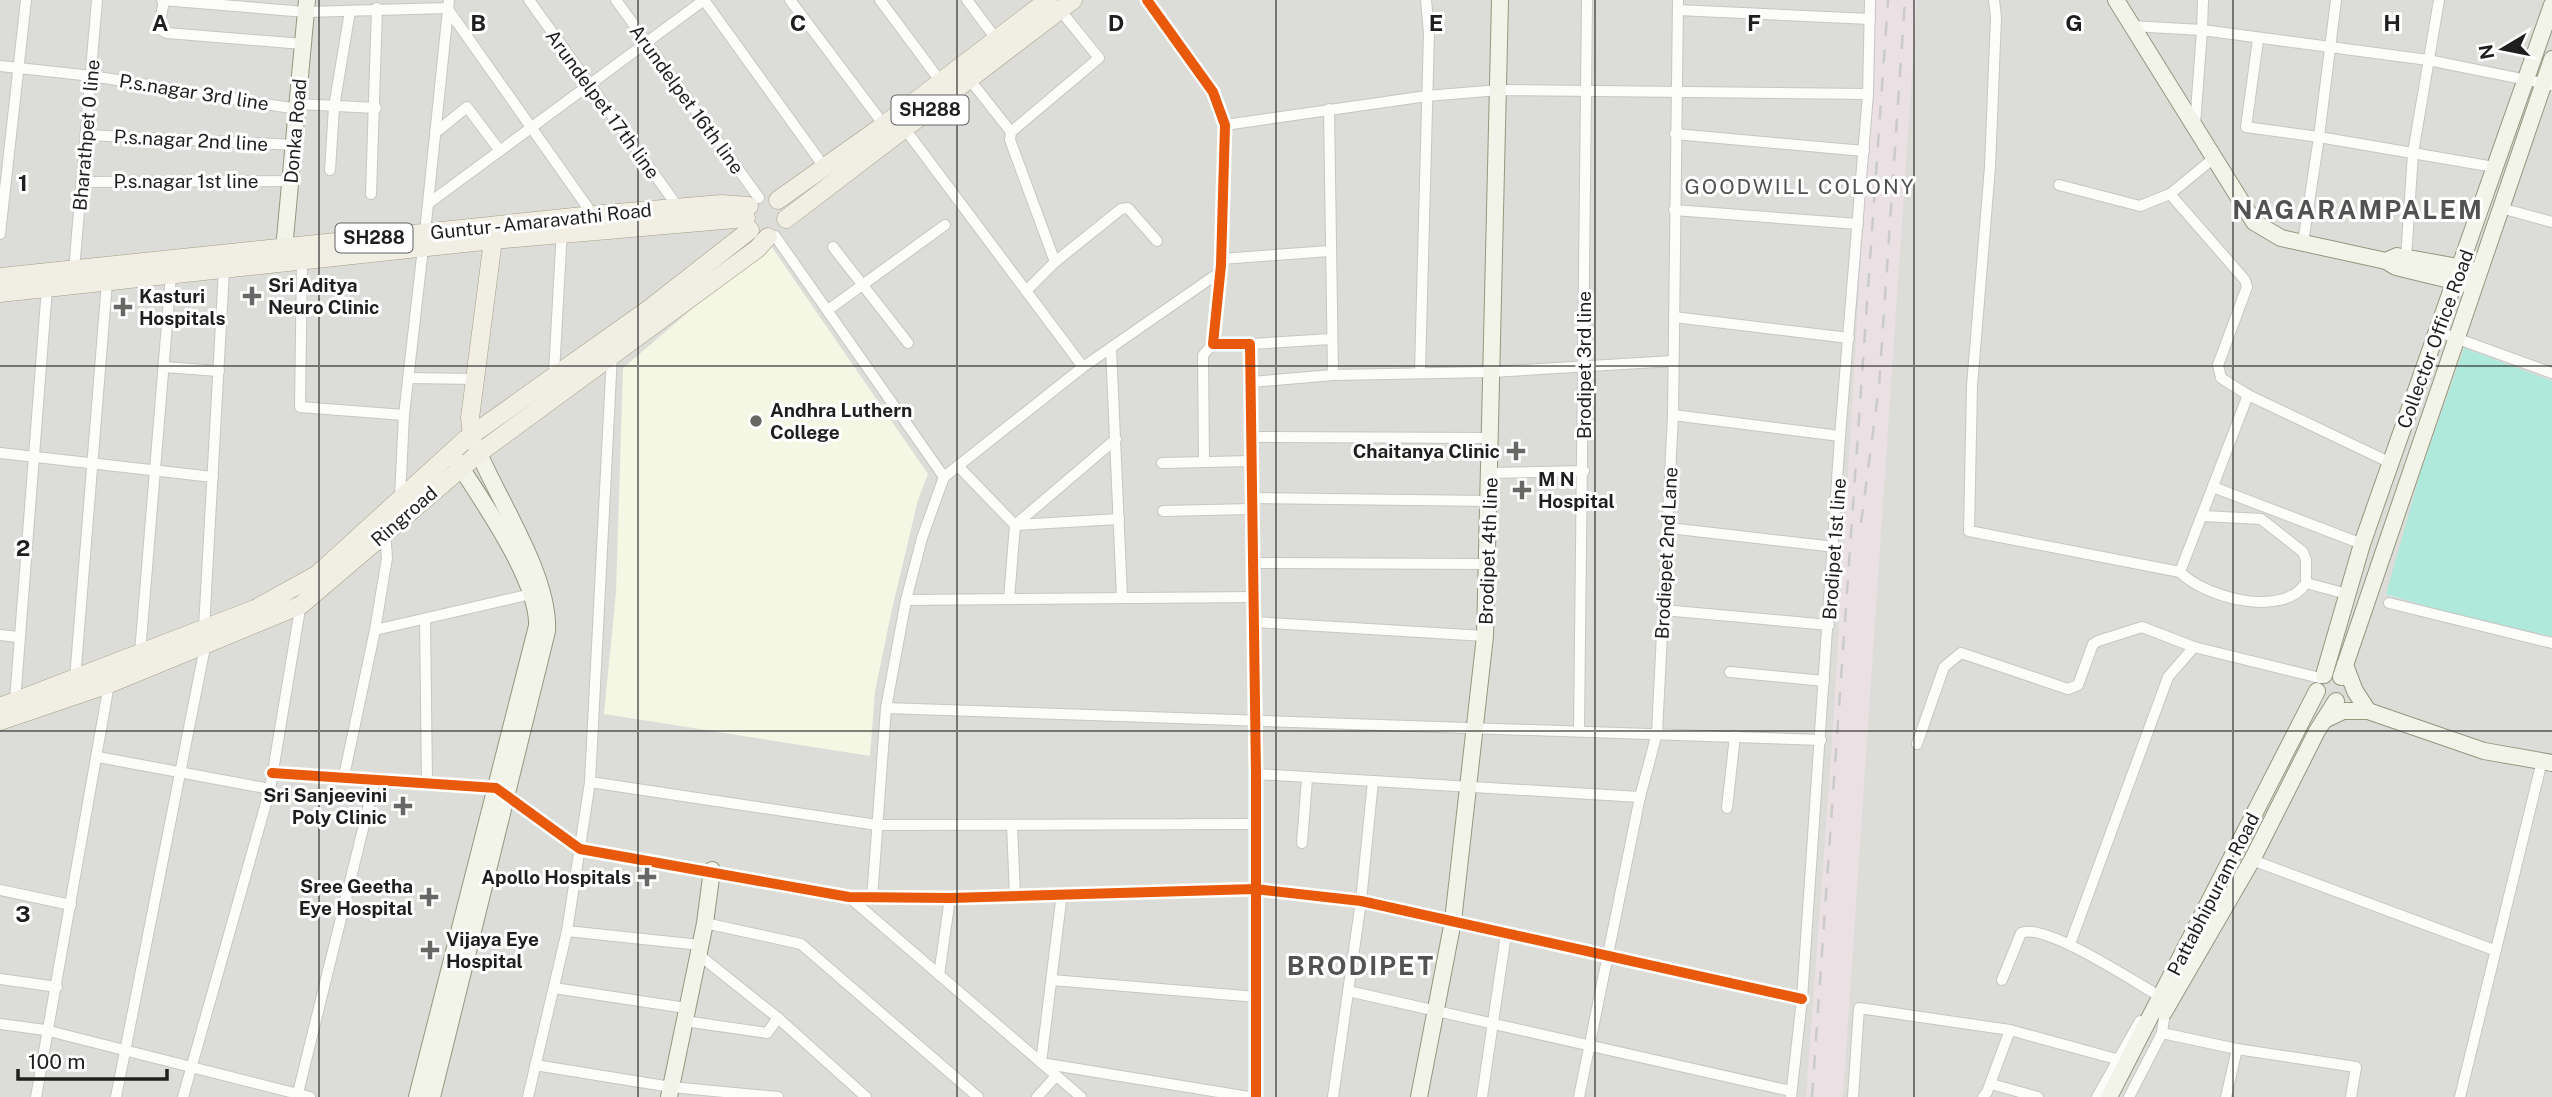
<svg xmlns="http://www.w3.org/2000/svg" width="2552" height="1097" viewBox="0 0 2552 1097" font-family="'Public Sans',sans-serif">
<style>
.residential{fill:#dcdcd9}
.industrial{fill:#ebe0e4}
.education{fill:#f4f7e3}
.pitch{fill:#aee9db}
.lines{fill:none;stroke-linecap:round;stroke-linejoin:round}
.street-casing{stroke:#c6c6c3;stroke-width:12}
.secondary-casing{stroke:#92997e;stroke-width:18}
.primary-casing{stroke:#a49f83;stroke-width:19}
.street{stroke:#fcfcfb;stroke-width:10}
.secondary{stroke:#f2f4ea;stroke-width:16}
.primary{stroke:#f1eee4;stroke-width:18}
.rail{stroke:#cbcbca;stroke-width:2.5;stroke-dasharray:14 14;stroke-linecap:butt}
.cycleway-casing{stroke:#fff;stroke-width:15}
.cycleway{stroke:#e8590c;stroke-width:10}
.grid{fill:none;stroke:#1f1f1f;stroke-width:2;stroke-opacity:0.55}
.poi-dot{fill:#676765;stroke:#fff;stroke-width:2.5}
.labels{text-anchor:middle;stroke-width:6;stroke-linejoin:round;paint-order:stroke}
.shield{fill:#fff;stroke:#626262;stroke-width:2}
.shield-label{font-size:18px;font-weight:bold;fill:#1f1f1f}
.street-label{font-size:19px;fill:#1f1f1f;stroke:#fff}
.poi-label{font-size:19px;font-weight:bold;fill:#1f1f1f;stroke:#fff;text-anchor:start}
.neighbourhood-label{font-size:21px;letter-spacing:2px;fill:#525252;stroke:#fff}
.district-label{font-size:26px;font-weight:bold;letter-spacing:2px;fill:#525252;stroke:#fff}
.grid-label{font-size:23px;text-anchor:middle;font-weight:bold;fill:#1f1f1f;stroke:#fff;stroke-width:6;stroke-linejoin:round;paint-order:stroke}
</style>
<rect width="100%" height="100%" fill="#edede7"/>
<rect class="residential" x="0" y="0" width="2552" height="1097"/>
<path class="industrial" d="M1876,0H1917L1843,1097H1806L1832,743Z"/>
<path class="education" d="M769,243L928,474L918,500L892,609L875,691L870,756L604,714L616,592L623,368Z"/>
<path class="pitch" d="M2464,348L2552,381V636L2487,624L2386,594L2421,471Z"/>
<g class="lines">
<defs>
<g id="street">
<path d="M162,0L306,12L447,8L593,215"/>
<path d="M164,0L159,29L167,33L303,44"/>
<path d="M529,0L678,207"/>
<path d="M616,0L759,198"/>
<path d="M790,0L884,125"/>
<path d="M880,0L941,82"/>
<path d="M967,0L999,43"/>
<path d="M1147,0L1213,92L1225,125L1221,265L1213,344H1250L1256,774V1097"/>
<path d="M1994,0L1996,17L1990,167L1972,386L1969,531L2180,572L2248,395"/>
<path d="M1678,10L1870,19"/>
<path d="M2131,26L2202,30L2203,0"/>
<path d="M2258,40L2246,127L2319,137L2336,0"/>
<path d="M0,66L92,76L297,109"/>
<path d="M970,80L1011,132L1010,140L1055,262L1121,209L1128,208L1157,241"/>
<path d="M298,104L376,108"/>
<path d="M1329,109L1333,375"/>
<path d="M1225,125L1427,96L1499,90L1868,94"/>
<path d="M2195,125L2202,30L2428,60L2552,85"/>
<path d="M905,129L1083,367"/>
<path d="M1011,132L1099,58L1060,10"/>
<path d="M435,133L467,107L500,151"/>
<path d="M1675,134L1864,151"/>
<path d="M86,135L295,145"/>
<path d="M330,170L334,107L350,11"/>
<path d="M81,182L291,181"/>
<path d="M2059,185L2140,206L2170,194L2214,158"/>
<path d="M371,194L377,8"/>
<path d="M2170,194L2245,280L2247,287L2218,365L2221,378L2248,395L2391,463"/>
<path d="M429,203L704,0L825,168"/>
<path d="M2501,208L2552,222"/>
<path d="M1674,210L1858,224"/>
<path d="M425,232L449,0"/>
<path d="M0,234L26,0"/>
<path d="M775,236L944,477"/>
<path d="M2303,243L2319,137L2494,167"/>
<path d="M833,247L908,343"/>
<path d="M2406,258L2413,153L2439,0"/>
<path d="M1221,259L1329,251"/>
<path d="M302,260L300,407L404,415"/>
<path d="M74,270L97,0"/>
<path d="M1026,291L1055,262"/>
<path d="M828,310L945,225"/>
<path d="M1674,317L1849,338"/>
<path d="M2439,332L2552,373"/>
<path d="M1250,344L1331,339"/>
<path d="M1111,348L1122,597"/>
<path d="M164,367L219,371"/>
<path d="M1420,371L1429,33L1426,0"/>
<path d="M554,373L562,229"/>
<path d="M408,378L476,379"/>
<path d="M1251,382L1333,375L1492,372L1673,361"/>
<path d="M1673,415L1840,436"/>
<path d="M1252,437L1491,438"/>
<path d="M1116,439L1015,525L1119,519"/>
<path d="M0,453L213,477"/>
<path d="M1204,462L1203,355L1213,344"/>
<path d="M1162,463L1253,461"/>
<path d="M958,466L1015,525L1009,599"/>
<path d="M1490,473L1584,471"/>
<path d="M2213,487L2362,544"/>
<path d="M400,497L404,415L423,248"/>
<path d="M1252,498L1490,501"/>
<path d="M1163,511L1252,509"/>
<path d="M1669,528L1835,547"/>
<path d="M1253,563L1489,564"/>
<path d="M2180,572C2204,597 2283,619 2306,583V560L2303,552L2261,519L2203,516"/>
<path d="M2306,583L2347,594"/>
<path d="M906,600L1254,597"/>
<path d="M2389,603L2552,643"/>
<path d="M1663,610L1829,625"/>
<path d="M425,619L427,782"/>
<path d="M1254,622L1485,636"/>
<path d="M204,628L224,270"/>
<path d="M375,630L531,594"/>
<path d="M0,635L18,637"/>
<path d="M140,653L171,275"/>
<path d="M1730,672L1824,681"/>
<path d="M75,679L107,282"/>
<path d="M15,701L47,288"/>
<path d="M886,708L1821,740"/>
<path d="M1579,730L1587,0"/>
<path d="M1917,744L1944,667L1961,653L2068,689L2078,685L2093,644L2098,641L2142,627L2194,647"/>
<path d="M98,757L270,789"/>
<path d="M272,773L496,788L580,849L849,897L950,898L1255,889L1361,901L1802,999"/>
<path d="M1256,774L1640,797"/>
<path d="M344,776L375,630L387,558L385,532"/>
<path d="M590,782L877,825L1254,824"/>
<path d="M1727,808L1735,736"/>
<path d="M1012,825L1015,895"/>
<path d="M1302,843L1307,779"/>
<path d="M2252,860L2494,950"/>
<path d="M0,890L71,905"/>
<path d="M1062,893L1041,1063L1249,1097"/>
<path d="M849,897L1081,1097"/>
<path d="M872,899L886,708L906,600L922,538L944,477L1083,367L1220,272"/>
<path d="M705,923L801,944L978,1097"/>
<path d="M567,931L700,945"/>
<path d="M2070,944L2168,677L2194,647L2320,678"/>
<path d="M698,954L778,1018L866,1097"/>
<path d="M939,975L950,898"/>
<path d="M0,979L57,987"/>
<path d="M1052,980L1257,997"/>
<path d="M2002,980L2021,933C2045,922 2136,983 2161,997"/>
<path d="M554,988L686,1008"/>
<path d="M1348,991L1791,1091"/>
<path d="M684,1021L767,1033L778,1018"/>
<path d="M0,1024L45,1030L310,1097"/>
<path d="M2162,1033L2237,1049L2356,1067L2351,1097"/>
<path d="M535,1065L671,1087L778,1097"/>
<path d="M1991,1084L2038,1097"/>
<path d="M36,1097L109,684"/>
<path d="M116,1097L205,647"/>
<path d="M183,1097L270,789L301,603"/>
<path d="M297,1097L375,780"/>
<path d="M528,1097L567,931L590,782L612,355"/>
<path d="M1037,1097L1056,1076"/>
<path d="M1333,1097L1361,901L1373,781"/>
<path d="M1482,1097L1506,934"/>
<path d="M1579,1097L1640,797L1657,733L1673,415L1678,0"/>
<path d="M1791,1097L1802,999L1840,436L1868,94L1870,0"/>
<path d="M1853,1097L1859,1008L2010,1030L2116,1059"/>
<path d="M1983,1097L1987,1092L2010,1030"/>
<path d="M2097,1097L2140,1021"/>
<path d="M2129,1097L2162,1033L2165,1011"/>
<path d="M2226,1097L2237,1049"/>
<path d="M2460,1097L2542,761"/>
</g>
<g id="secondary">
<path d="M2116,0L2254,222L2281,238L2386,261L2396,267L2466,284"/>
<path d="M283,260L307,0"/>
<path d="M2386,261L2397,256L2469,269"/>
<path d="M2345,665L2355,691L2368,711"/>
<path d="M2324,675L2362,544L2552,5"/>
<path d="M2341,677L2552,59"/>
<path d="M2324,720L2343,711H2368L2484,751L2552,763"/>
<path d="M2164,1012L2252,860L2317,731L2336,701"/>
<path d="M417,1097L537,626C539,581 481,499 456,460"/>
<path d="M432,1097L547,631C550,575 496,497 475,444"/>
<path d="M669,1097L705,923L712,870"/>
<path d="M1419,1097L1453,921L1485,636L1500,0"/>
<path d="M2109,1097L2317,691"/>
</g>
<g id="primary">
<path d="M778,200L884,125L1048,0"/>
<path d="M786,219L1073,0"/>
<path d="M0,277L593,215L721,204L749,206"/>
<path d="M0,293L493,240L746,218"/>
<path d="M472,435L470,418L493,240"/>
<path d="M0,707L255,609L318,574L466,439L649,309L750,230"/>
<path d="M0,721L109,684L301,605L479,453L757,249L768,237"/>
</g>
</defs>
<use href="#street" class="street-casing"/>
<use href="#secondary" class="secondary-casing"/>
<use href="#primary" class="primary-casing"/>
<use href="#street" class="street"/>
<use href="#secondary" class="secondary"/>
<use href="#primary" class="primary"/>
<g class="rail">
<path d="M1861,523L1879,386L1905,0"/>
<path d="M1812,1097L1888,0"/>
</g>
<defs>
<g id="cycleway">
<path d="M1147,0L1213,92L1225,125L1221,265L1213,344H1250L1256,774V1097"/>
<path d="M272,773L496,788L580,849L849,897L950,898L1255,889L1361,901L1802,999"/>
</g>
</defs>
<use href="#cycleway" class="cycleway-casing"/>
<use href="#cycleway" class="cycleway"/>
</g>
<path class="grid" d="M319,0V1097M638,0V1097M957,0V1097M1276,0V1097M1595,0V1097M1914,0V1097M2233,0V1097M0,366H2552M0,731H2552"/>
<g class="poi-dot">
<path d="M248.5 285.5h7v7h7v7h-7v7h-7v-7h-7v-7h7z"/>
<path d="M119.5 296.5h7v7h7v7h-7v7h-7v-7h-7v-7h7z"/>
<circle cx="756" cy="421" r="7"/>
<path d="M1512.5 440.5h7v7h7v7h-7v7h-7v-7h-7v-7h7z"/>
<path d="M1518.5 479.5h7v7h7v7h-7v7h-7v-7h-7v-7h7z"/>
<path d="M399.5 795.5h7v7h7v7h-7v7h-7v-7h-7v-7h7z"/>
<path d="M643.5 866.5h7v7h7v7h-7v7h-7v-7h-7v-7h7z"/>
<path d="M425.5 886.5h7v7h7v7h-7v7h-7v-7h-7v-7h7z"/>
<path d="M426.5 939.5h7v7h7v7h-7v7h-7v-7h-7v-7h7z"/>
</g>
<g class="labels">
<g class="shield">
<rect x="891.5" y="95.5" width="77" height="29" rx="5"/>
<rect x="335.5" y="223.5" width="77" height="29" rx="5"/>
</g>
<g class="shield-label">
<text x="930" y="116">SH288</text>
<text x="374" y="244">SH288</text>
</g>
<g class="street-label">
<text transform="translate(194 92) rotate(9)" y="7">P.s.nagar 3rd line</text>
<text transform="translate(687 99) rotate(54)" y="7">Arundelpet 16th line</text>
<text transform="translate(603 104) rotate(54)" y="7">Arundelpet 17th line</text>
<text transform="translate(295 131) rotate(-85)" y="7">Donka Road</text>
<text transform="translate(86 135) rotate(-85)" y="7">Bharathpet 0 line</text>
<text transform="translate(191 140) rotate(3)" y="7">P.s.nagar 2nd line</text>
<text x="186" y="188">P.s.nagar 1st line</text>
<text transform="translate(541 221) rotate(-6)" y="7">Guntur - Amaravathi Road</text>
<text transform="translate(2435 339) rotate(-70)" y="7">Collector Office Road</text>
<text transform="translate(1584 365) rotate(-90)" y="7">Brodipet 3rd line</text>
<text transform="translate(404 516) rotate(-41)" y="7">Ringroad</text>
<text transform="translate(1834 549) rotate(-86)" y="7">Brodipet 1st line</text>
<text transform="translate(1488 551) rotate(-88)" y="7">Brodipet 4th line</text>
<text transform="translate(1666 553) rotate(-87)" y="7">Brodiepet 2nd Lane</text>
<text transform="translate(2213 894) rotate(-63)" y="7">Pattabhipuram Road</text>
</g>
<g class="poi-label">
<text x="268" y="292">Sri Aditya<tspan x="268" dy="22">Neuro Clinic</tspan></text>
<text x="139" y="303">Kasturi<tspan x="139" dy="22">Hospitals</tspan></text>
<text x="770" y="417">Andhra Luthern<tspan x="770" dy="22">College</tspan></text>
<text x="1500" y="458" text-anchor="end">Chaitanya Clinic</text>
<text x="1538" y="486">M N<tspan x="1538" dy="22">Hospital</tspan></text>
<text x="387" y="802" text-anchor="end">Sri Sanjeevini<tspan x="387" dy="22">Poly Clinic</tspan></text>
<text x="631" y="884" text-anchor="end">Apollo Hospitals</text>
<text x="413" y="893" text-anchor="end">Sree Geetha<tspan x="413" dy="22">Eye Hospital</tspan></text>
<text x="446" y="946">Vijaya Eye<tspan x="446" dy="22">Hospital</tspan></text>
</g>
<g class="neighbourhood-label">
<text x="1800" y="194">GOODWILL COLONY</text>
</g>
<g class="district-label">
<text x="2358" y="219">NAGARAMPALEM</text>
<text x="1361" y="975">BRODIPET</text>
</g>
</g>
<g class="grid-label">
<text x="160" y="31">A</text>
<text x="478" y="31">B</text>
<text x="798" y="31">C</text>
<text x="1116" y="31">D</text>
<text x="1436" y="31">E</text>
<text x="1754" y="31">F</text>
<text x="2074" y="31">G</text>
<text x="2392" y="31">H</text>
<text x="23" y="191">1</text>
<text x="23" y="556">2</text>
<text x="23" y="922">3</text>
</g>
<g transform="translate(2503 49) rotate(260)" stroke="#ffffff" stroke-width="5" paint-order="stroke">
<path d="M0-5L12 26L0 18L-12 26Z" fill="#1f1f1f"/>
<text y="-10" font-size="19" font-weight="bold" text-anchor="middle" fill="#1f1f1f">N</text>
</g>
<path d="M18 1069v10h149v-10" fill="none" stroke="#1f1f1f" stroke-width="3.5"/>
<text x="28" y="1069" font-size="21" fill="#1f1f1f" stroke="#ffffff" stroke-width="5" paint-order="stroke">100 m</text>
</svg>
